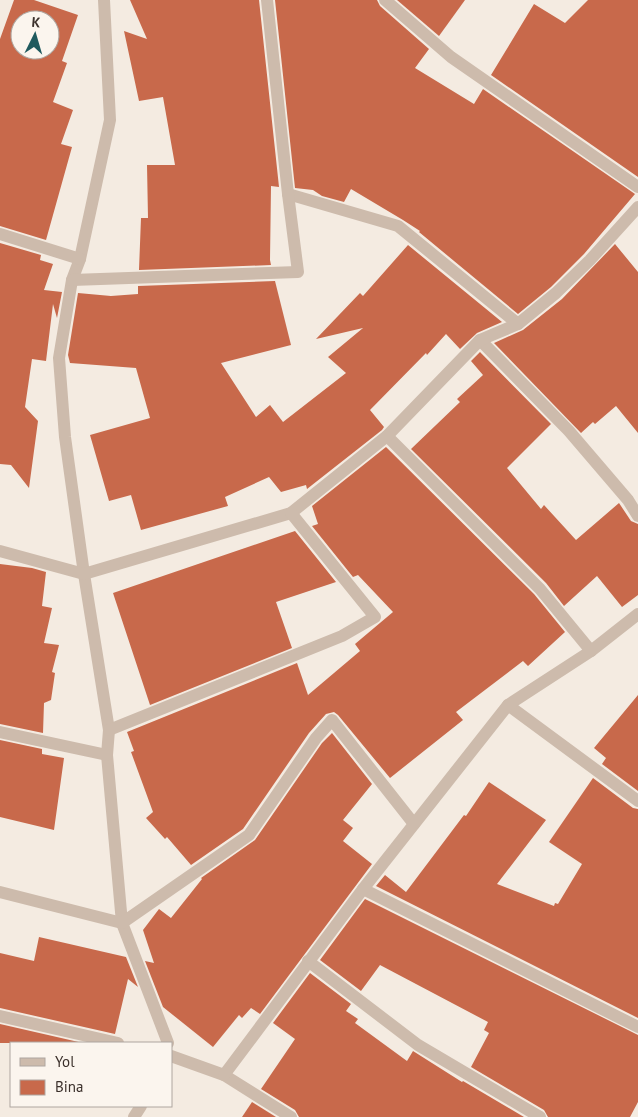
<svg xmlns="http://www.w3.org/2000/svg" width="638" height="1117" viewBox="0 0 638 1117" font-family="'PT Sans',sans-serif">
<style>
.building{fill:#c8694b;fill-rule:evenodd}
.lines{fill:none;stroke-linecap:round;stroke-linejoin:round}
.minor{stroke:#cdbbac;stroke-width:12}
</style>
<rect width="100%" height="100%" fill="#f4ebe1"/>
<g class="building">
<path d="M14,0H34L78,15L62,61L67,63L53,102L73,110L61,144L72,147L46,240L0,226V39ZM20,20H50V50H20Z"/>
<path d="M130,0H259L279,187L271,186L270,260L271,265L139,270L141,218H148L147,165H175L163,97L139,101L124,31L147,39Z"/>
<path d="M275,0H377L380,6L429,49L415,68L474,104L483,89L635,194L584,254L551,287L518,314L419,232L420,231L403,220L351,189L344,202L322,196L313,190L295,188Z"/>
<path d="M397,0H465L439,36Z"/>
<path d="M588,0H638V177L491,75L534,4L565,23Z"/>
<path d="M0,243L41,255L40,260L53,264L44,290L62,292L57,318L53,304L46,361L32,359L25,407L38,421L29,488L11,465L0,464Z"/>
<path d="M615,244L638,272V433L616,406L595,424L593,422L581,433L494,343L523,330L562,299Z"/>
<path d="M408,245L502,322L477,333L460,349L446,334L427,355L426,353L370,410L384,427L382,430L307,489L306,485L281,492L269,477L225,497L228,506L141,530L131,495L109,501L90,435L150,418L136,368L70,363L68,355L78,293L111,296L138,294V286L275,281L291,345L221,363L256,417L270,405L283,422L346,373L328,357L363,328L316,339L360,293L363,296Z"/>
<path d="M480,352L551,424L507,468L541,509L544,505L576,540L619,503L631,521L638,524V595L622,607L597,576L564,606L546,583L411,449L460,402L457,399L483,375L471,361Z"/>
<path d="M386,447L534,594L565,632L528,666L523,661L456,712L463,720L390,778L338,715L334,712L326,714L309,733L243,829L191,865L167,837L165,839L146,818L153,812L131,752L134,751L127,732L297,663L308,695L360,651L355,644L393,612L358,575L353,577L312,526L318,524L312,506Z"/>
<path d="M295,531L336,582L276,602L292,648L150,705L113,593Z"/>
<path d="M0,564L32,568L46,572L42,606L52,608L44,643L59,645L52,672L55,673L51,700L44,703L43,733L0,724Z"/>
<path d="M638,695V791L602,764L606,758L594,748Z"/>
<path d="M332,733L372,784L343,820L353,828L343,841L372,864L260,1014L251,1008L242,1018L239,1015L213,1047L163,1007L145,961L154,963L143,930L159,909L171,918L202,879L201,878L255,840L322,743Z"/>
<path d="M0,740L42,749V754L64,758L54,830L0,817Z"/>
<path d="M593,778L633,808L638,809V1018L376,886L385,875L406,892L464,815L466,816L489,782L546,820L497,884L554,906L555,903L558,904L582,864L549,842Z"/>
<path d="M365,899L638,1035V1102L630,1117H548L544,1110L471,1067L489,1033L484,1030L488,1022L380,965L361,991L320,960Z"/>
<path d="M39,937L126,957L138,987L128,979L115,1034L0,1008V953L34,961Z"/>
<path d="M310,973L351,1004L346,1011L358,1019L355,1023L407,1061L413,1051L462,1082L463,1081L524,1117H299L295,1110L261,1089L295,1039L273,1023Z"/>
<path d="M0,1024L83,1043H0Z"/>
<path d="M252,1102L276,1117H242Z"/>
</g>
<g class="lines">
<g class="minor">
<path d="M104,0L110,120L80,259L72,280L59,358L65,437L84,574L109,730L107,755L122,923L168,1043"/>
<path d="M385,0L451,57L638,187"/>
<path d="M288,194L398,226L518,324"/>
<path d="M0,234L80,259"/>
<path d="M72,280L298,272L288,194L267,0"/>
<path d="M480,340L569,431L628,500L638,516"/>
<path d="M387,436L540,589L591,651"/>
<path d="M0,551L84,574L291,513L387,436L480,340L518,324L556,293L590,260L638,207"/>
<path d="M508,705L638,801"/>
<path d="M109,730L342,636L375,617L291,513"/>
<path d="M0,732L107,755"/>
<path d="M363,889L638,1027"/>
<path d="M0,892L122,923L249,835L316,738L332,720L414,824"/>
<path d="M308,961L418,1045L540,1117"/>
<path d="M0,1016L118,1043"/>
<path d="M171,1056L224,1075L291,1117"/>
<path d="M224,1075L363,889L508,705L591,651L638,614"/>
<path d="M134,1117L141,1106"/>
</g>
</g>
<rect x="10" y="1042" width="162" height="65" fill="#fbf5ee" stroke="#aea6a0"/>
<rect x="20" y="1058" width="25" height="8" fill="#cdbbac" stroke="#aea6a0"/>
<text x="55" y="1067" font-size="15" fill="#3b302b">Yol</text>
<rect x="20" y="1080" width="25" height="15" fill="#c8694b" stroke="#aea6a0"/>
<text x="55" y="1092" font-size="15" fill="#3b302b">Bina</text>
<g transform="translate(35 35) rotate(5)"><circle r="24" fill="#fbf5ee" stroke="#aea6a0"/>
<path d="M0-4L9 19L0 12L-9 19Z" fill="#1f5a5e"/>
<text y="-8" font-size="14" font-weight="bold" text-anchor="middle" fill="#3b302b">K</text>
</g>
</svg>
